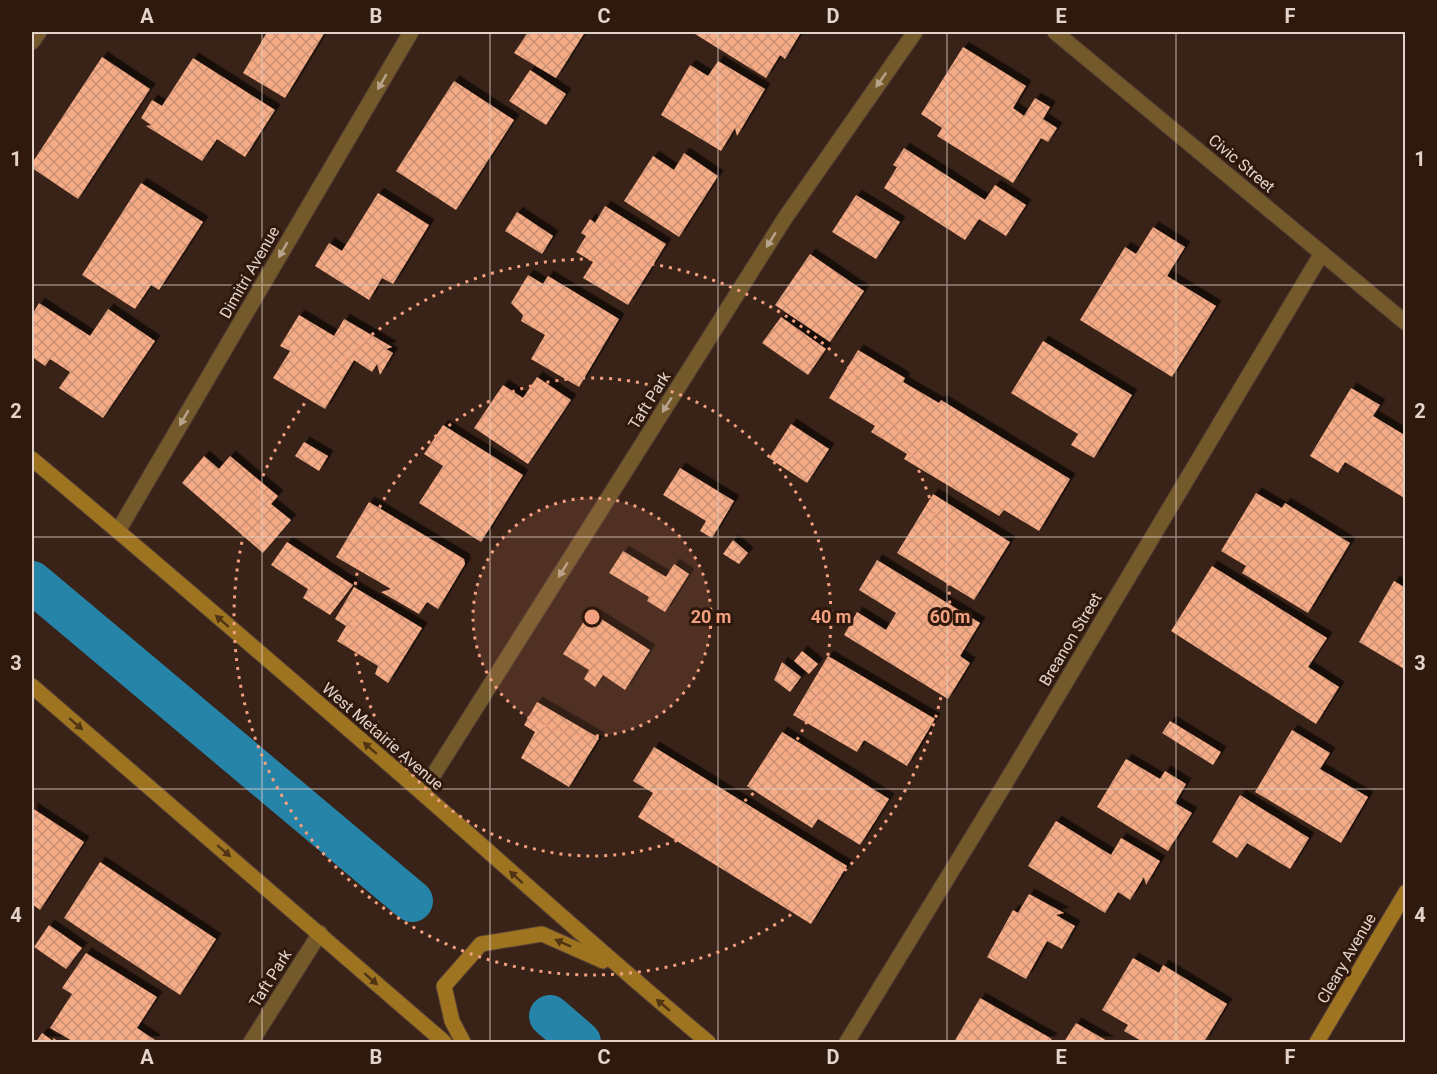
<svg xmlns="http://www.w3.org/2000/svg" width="1437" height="1074" viewBox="0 0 1437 1074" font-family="Roboto,sans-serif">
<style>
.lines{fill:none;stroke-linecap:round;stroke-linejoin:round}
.canal{stroke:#2684a9;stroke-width:42}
.building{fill:url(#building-cross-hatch);filter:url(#shadow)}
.street-casing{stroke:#543e34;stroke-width:17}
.secondary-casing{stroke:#543e34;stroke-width:17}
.street{stroke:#745a2b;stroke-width:15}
.secondary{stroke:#9e7420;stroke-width:15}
.oneway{fill:#b7a38b}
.oneway2{fill:#503413}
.grid{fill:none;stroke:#e3d3cb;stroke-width:1.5;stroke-opacity:0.55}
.ring{fill:none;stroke:#f2a07f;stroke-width:3;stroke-dasharray:3 6}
.labels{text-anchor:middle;stroke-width:6;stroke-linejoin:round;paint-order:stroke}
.street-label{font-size:16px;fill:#e3d3cb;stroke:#2f190d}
.centre{fill:#f2a07f;stroke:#2f190d;stroke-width:3}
.ring-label{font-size:18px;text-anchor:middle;font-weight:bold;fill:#f2a07f;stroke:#2f190d;stroke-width:6;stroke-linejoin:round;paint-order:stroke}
.neatline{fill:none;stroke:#e3d3cb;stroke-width:2}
.grid-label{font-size:20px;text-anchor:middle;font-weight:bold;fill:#e3d3cb}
</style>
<defs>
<pattern id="building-cross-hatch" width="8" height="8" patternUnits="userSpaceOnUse" patternTransform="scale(1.5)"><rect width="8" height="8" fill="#f5ab85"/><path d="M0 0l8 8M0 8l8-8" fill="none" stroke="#c99073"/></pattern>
<filter id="shadow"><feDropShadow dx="5.5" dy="-5.5" stdDeviation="0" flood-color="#0009"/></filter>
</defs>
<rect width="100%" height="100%" fill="#392217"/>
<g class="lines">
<g class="canal">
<path d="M32,582L412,901"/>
<path d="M550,1016L580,1042"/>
</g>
</g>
<g class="building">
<path d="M267,32H325L285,98L243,73Z"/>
<path d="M528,32H585L556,78L514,53Z"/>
<path d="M696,32H801L785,59L780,55L766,78L695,34Z"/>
<path d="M963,47L1026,86L1013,108L1024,116L1035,98L1050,107L1043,119L1057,128L1048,142L1041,138L1013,183L937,136L942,128L921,114Z"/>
<path d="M102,57L150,89L78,199L32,168V163Z"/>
<path d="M193,58L275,110L245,157L217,139L202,161L146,126L151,125L141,118L152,100L162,106Z"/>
<path d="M718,61L765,89L737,136L735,128L721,151L661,115L690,65L708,76Z"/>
<path d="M530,70L566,94L546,125L509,101Z"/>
<path d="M454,81L514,120L456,210L396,171Z"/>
<path d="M904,148L985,200L995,185L1026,205L1006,236L979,219L965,240L884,188L897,167L893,165Z"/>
<path d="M684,153L718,176L679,237L624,201L653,156L674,170Z"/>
<path d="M141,183L203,222L159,290L151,285L135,309L82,275Z"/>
<path d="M378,193L429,225L393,284L382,278L369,300L315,266L329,243L342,251Z"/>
<path d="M856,195L900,222L876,259L832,232Z"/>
<path d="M605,206L666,244L628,305L583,278L593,262L576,252L586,236L581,233L590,219L595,223Z"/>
<path d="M517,212L553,236L542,254L505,231Z"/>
<path d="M1153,227L1185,247L1167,276L1216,306L1172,377L1080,320L1125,247L1136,254Z"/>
<path d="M810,254L864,291L830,342L775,305Z"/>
<path d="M528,275L543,284L548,276L619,319L579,387L531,359L545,335L521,321L523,315L511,303Z"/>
<path d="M39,303L90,336L108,309L155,341L103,418L59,388L70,372L50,359L45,366L32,357V315Z"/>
<path d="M299,315L334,336L344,319L392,347L386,349L393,353L380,375L377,364L372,372L354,360L325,409L273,378L290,351L280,346Z"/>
<path d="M781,317L826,349L808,375L762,343Z"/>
<path d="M1043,341L1132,395L1094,458L1071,445L1078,434L1011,393Z"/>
<path d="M858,350L905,378L903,382L939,403L941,400L1070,479L1039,531L1004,510L999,516L904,459L907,454L871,432L875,426L829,398Z"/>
<path d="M537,377L571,400L528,464L474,428L503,385L523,398Z"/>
<path d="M1351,388L1380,405L1373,416L1406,436V499L1345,462L1338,473L1310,456Z"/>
<path d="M791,424L829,449L807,483L769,458Z"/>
<path d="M443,425L523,475L481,542L419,503L443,466L424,454Z"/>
<path d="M304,442L328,456L319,471L295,456Z"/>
<path d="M204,456L219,469L230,456L278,496L271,504L291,520L263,553L182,483Z"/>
<path d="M680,468L734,501L712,538L700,531L706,521L663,495Z"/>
<path d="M1256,493L1282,508L1285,503L1350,543L1308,613L1242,573L1246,566L1221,551Z"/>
<path d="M933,494L1010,542L974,600L897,553Z"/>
<path d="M369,502L464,559L465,564L438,609L427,602L419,614L381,592L391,589L336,557Z"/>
<path d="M733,540L748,553L739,564L723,554Z"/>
<path d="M287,542L353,585L330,615L303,598L308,589L271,565Z"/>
<path d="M623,551L666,577L674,564L689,574L665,612L647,601L649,597L609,573Z"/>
<path d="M877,560L980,623L960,656L970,663L948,699L844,635L857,612L886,630L896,613L859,590Z"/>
<path d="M1212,566L1327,638L1308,667L1339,687L1316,724L1171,631Z"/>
<path d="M1394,581L1406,588V670L1359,642Z"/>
<path d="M354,587L422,628L388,683L375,674L378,666L337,641L346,626L335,619Z"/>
<path d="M590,612L650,650L625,690L603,675L595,687L584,679L589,670L563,654Z"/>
<path d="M802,651L818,664L809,674L794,661Z"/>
<path d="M828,656L935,719L907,766L864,740L857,752L793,715Z"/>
<path d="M782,662L801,677L790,692L774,680Z"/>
<path d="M537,702L599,738L569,787L521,758L535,732L524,725Z"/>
<path d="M1170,721L1221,752L1213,765L1162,733Z"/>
<path d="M1292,730L1330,753L1320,769L1368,797L1341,843L1255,792Z"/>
<path d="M782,732L889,799L860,845L818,819L812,828L747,786Z"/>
<path d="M654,747L847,866L811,924L638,817L653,793L633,781Z"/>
<path d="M1126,759L1160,779L1165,771L1186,784L1175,803L1192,813L1168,851L1097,807Z"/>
<path d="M1240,795L1309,838L1290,869L1247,843L1237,858L1212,842Z"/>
<path d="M32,808L84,842L40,910L32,904Z"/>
<path d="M1056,821L1111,855L1121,838L1160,861L1146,885L1144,877L1130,900L1118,892L1105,913L1028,866Z"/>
<path d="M100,862L216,939L180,995L64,918Z"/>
<path d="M1029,894L1064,913L1056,915L1075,926L1062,949L1047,941L1026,979L987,957L1013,910L1018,913Z"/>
<path d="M49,925L82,948L66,969L34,947Z"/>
<path d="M86,953L157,997L137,1028L155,1040L153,1042H74L50,1028L72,994L62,988Z"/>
<path d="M1133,958L1159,973L1163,965L1227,1004L1204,1042H1143L1124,1031L1128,1025L1102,1010Z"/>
<path d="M980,998L1052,1039L1049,1042H954Z"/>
<path d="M1076,1023L1109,1042H1064Z"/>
<path d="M42,1033L53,1041V1038L60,1042H36Z"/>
</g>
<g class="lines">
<defs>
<g id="street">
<path d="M1055,32L1406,323"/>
<path d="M32,42L39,32"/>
<path d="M118,531L411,32"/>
<path d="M422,793L785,218L915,32"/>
<path d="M251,1042L320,933"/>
<path d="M847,1042L1006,782L1322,253"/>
</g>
<g id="secondary">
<path d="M32,459C163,568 292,680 421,792C517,876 610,961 708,1042"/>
<path d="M32,686L444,1042"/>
<path d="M463,1042L452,1021L444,986L481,944L542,934L603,961"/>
<path d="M1317,1042L1406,892"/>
</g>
</defs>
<use href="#street" class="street-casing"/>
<use href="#secondary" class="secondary-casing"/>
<use href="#street" class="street"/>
<use href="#secondary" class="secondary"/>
</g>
<defs><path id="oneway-solid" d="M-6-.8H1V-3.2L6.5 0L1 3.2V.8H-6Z" transform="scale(1.5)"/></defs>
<g class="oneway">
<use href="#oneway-solid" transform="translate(881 80) rotate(125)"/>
<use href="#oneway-solid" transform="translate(382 82) rotate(120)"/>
<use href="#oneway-solid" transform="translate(771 240) rotate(122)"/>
<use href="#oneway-solid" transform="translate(283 250) rotate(120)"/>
<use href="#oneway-solid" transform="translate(667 405) rotate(122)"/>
<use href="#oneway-solid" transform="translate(184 418) rotate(120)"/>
<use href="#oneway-solid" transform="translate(563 570) rotate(122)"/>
</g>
<g class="oneway2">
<use href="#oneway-solid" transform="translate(222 621) rotate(-139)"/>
<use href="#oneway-solid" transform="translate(76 724) rotate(41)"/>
<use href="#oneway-solid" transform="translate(370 748) rotate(-139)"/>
<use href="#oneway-solid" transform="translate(224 851) rotate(41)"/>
<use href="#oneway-solid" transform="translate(516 877) rotate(-138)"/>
<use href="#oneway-solid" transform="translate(563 943) rotate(-156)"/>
<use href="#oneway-solid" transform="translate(371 979) rotate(41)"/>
<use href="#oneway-solid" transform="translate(663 1005) rotate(-140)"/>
</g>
<path class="grid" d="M262,32V1042M490,32V1042M718,32V1042M947,32V1042M1176,32V1042M32,285H1406M32,537H1406M32,789H1406"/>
<circle cx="592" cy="617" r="119" fill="#f2a07f" fill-opacity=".12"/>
<g class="ring">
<circle cx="592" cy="617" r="119"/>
<circle cx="592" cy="617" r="239"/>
<circle cx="592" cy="617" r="358"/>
</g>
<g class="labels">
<g class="street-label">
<text transform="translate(1242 163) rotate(40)" y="6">Civic Street</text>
<text transform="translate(249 272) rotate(-60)" y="6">Dimitri Avenue</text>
<text transform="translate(649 400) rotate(-58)" y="6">Taft Park</text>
<text transform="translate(1070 639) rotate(-59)" y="6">Breanon Street</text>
<text transform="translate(383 736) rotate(41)" y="6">West Metairie Avenue</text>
<text transform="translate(1346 958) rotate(-60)" y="6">Cleary Avenue</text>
<text transform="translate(270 978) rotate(-58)" y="6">Taft Park</text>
</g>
</g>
<circle cx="592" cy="617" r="9" class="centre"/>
<g class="ring-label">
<text x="711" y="623">20 m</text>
<text x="831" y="623">40 m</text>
<text x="950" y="623">60 m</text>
</g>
<rect width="1437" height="1074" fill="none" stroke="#2f190d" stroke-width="66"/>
<rect x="33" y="33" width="1371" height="1008" class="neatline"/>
<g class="grid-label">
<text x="147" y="23">A</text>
<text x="376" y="23">B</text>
<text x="604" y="23">C</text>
<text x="833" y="23">D</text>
<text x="1061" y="23">E</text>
<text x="1290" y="23">F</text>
<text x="16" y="166">1</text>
<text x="1420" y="166">1</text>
<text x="16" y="418">2</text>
<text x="1420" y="418">2</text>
<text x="16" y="670">3</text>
<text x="1420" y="670">3</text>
<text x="16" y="922">4</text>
<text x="1420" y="922">4</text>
<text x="147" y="1064">A</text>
<text x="376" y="1064">B</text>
<text x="604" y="1064">C</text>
<text x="833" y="1064">D</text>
<text x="1061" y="1064">E</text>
<text x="1290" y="1064">F</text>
</g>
</svg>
